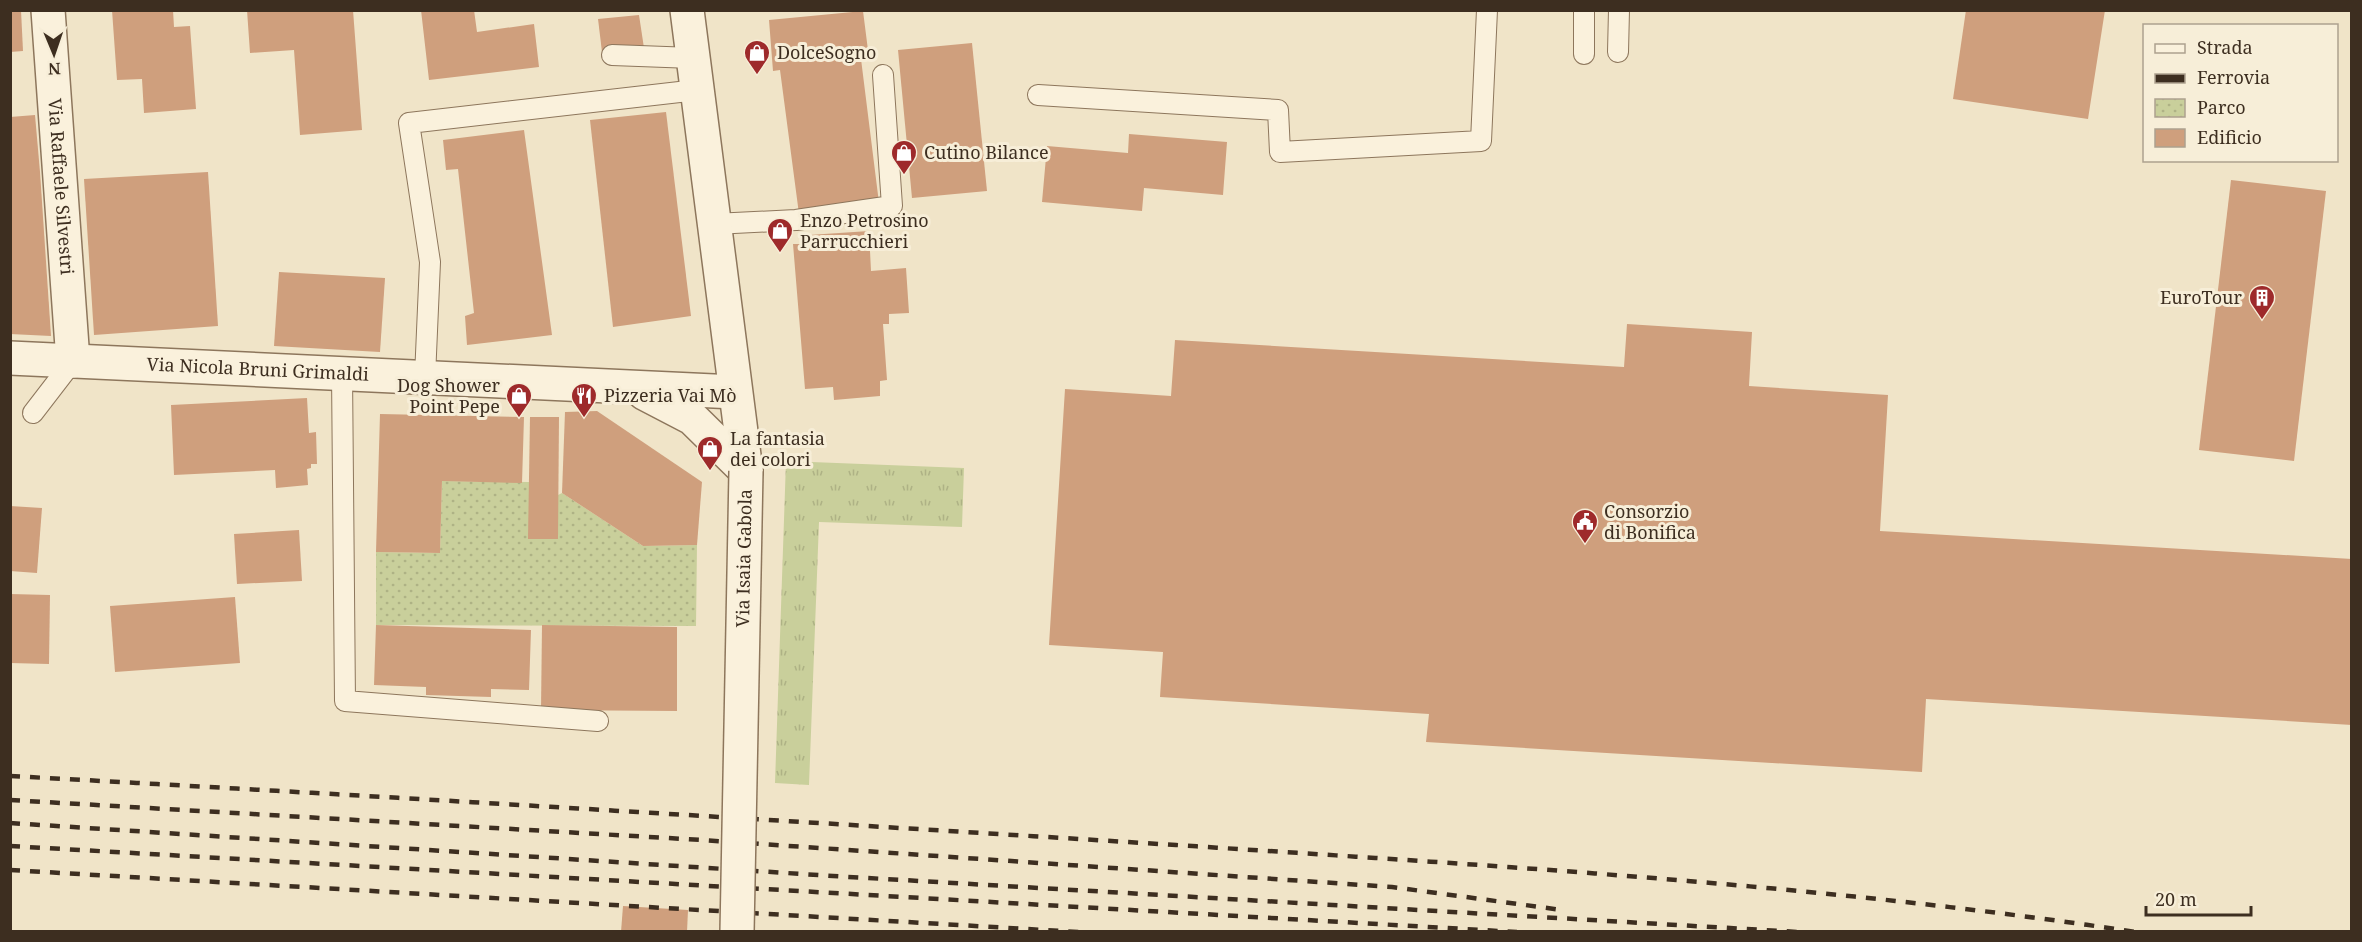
<svg xmlns="http://www.w3.org/2000/svg" width="2362" height="942" viewBox="0 0 2362 942" font-family="'Noto Serif',serif">
<style>
.grass{fill:url(#grass-tufts)}
.park{fill:url(#park-dots)}
.building{fill:#cf9f7d}
.lines{fill:none;stroke-linecap:round;stroke-linejoin:round}
.service-casing{stroke:#8d765c;stroke-width:22}
.minor-casing{stroke:#8d765c;stroke-width:36}
.tertiary-casing{stroke:#8d765c;stroke-width:36}
.service{stroke:#faf1dc;stroke-width:20}
.minor{stroke:#faf1dc;stroke-width:33}
.tertiary{stroke:#faf1dc;stroke-width:33}
.rail{stroke:#3d2e20;stroke-width:4.5;stroke-dasharray:10 10;stroke-linecap:butt}
.tertiary-bridge-casing{stroke:#8d765c;stroke-width:36;stroke-linecap:butt}
.tertiary-bridge{stroke:#faf1dc;stroke-width:33}
.labels{text-anchor:middle;stroke-width:6;stroke-linejoin:round;paint-order:stroke}
.poi-label{font-size:18px;fill:#3d2e20;stroke:#f7eed8;text-anchor:start}
.street-label{font-size:18px;fill:#3d2e20;stroke:#f7eed8}
</style>
<defs>
<pattern id="grass-tufts" width="24" height="20" patternUnits="userSpaceOnUse" patternTransform="scale(1.5)"><rect width="24" height="20" fill="#c9cf9b"/><path d="M3 7l-1-3M5 7V3M7 7l1-3M15 17l-1-3M17 17v-4M19 17l1-3" fill="none" stroke="#aeb285"/></pattern>
<pattern id="park-dots" width="8" height="8" patternUnits="userSpaceOnUse" patternTransform="scale(1.5)"><rect width="8" height="8" fill="#c9cf9b"/><path d="M2 2h.1M6 6h.1" fill="none" stroke="#aeb285" stroke-width="1.8" stroke-linecap="round"/></pattern>
</defs>
<rect width="100%" height="100%" fill="#f0e4c8"/>
<path class="grass" d="M786,461L964,468L962,527L819,522L809,785L775,783Z"/>
<path class="park" d="M442,481L529,482L558,495L562,493L643,546L697,545L696,626L376,625V552L440,553Z"/>
<g class="building">
<path d="M10,10H21L23,51L10,52Z"/>
<path d="M112,10H173L174,27L190,26L196,109L144,113L142,79L117,80Z"/>
<path d="M247,10H353L362,130L300,135L294,50L250,53Z"/>
<path d="M421,10H474L477,32L534,24L539,67L429,80Z"/>
<path d="M1966,10H2105L2088,119L1953,99Z"/>
<path d="M863,11L869,58L861,59L879,203L799,214L780,70L773,71L769,20Z"/>
<path d="M639,15L644,48L602,52L598,19Z"/>
<path d="M972,43L987,191L912,198L898,50Z"/>
<path d="M666,112L691,316L613,327L590,120Z"/>
<path d="M35,115L40,172L51,336L10,334V117Z"/>
<path d="M524,130L552,335L467,345L465,316L474,313L458,169L446,170L443,140Z"/>
<path d="M1129,134L1227,142L1223,195L1144,188L1142,211L1042,202L1047,146L1128,153Z"/>
<path d="M208,172L218,326L94,335L84,179Z"/>
<path d="M2231,180L2326,191L2294,461L2199,450Z"/>
<path d="M869,231L871,271L906,268L909,313L889,314V324H883L887,380L880,381V396L834,400L833,387L805,389L793,244H802V239H809V235Z"/>
<path d="M279,272L385,278L380,352L274,346Z"/>
<path d="M1627,324L1752,332L1749,386L1888,395L1880,531L2352,559V725L1926,699L1922,772L1426,742L1429,714L1160,697L1163,652L1049,645L1065,389L1171,396L1175,340L1624,367Z"/>
<path d="M307,398L309,433L316,432L317,464H311V468L307,469L308,485L276,488L275,470L174,475L171,405Z"/>
<path d="M597,411L702,482L697,545L643,546L562,493L565,412Z"/>
<path d="M380,414L524,417L522,483L442,481L440,553L376,552Z"/>
<path d="M530,417H559L558,539H528Z"/>
<path d="M10,506L42,508L37,573L10,571Z"/>
<path d="M299,530L302,581L237,584L234,534Z"/>
<path d="M10,594L50,595L49,664L10,663Z"/>
<path d="M235,597L240,663L115,672L110,606Z"/>
<path d="M376,625L531,630L529,690L491,689V697L426,695V687L374,685Z"/>
<path d="M542,625L677,627V711L541,710Z"/>
<path d="M623,906L688,910L687,932H621Z"/>
</g>
<g class="lines">
<defs>
<g id="service">
<path d="M1584,10V54"/>
<path d="M1618,52L1619,10"/>
<path d="M612,55L693,58"/>
<path d="M1038,95L1278,110L1280,152L1481,141L1487,10"/>
<path d="M714,224L796,220L892,206L883,75"/>
<path d="M342,373L345,701L598,721"/>
<path d="M425,377L430,262L409,123L697,90"/>
<path d="M33,413L73,361"/>
</g>
<g id="minor">
<path id="s1" d="M48,10L73,361"/>
<path id="s2" d="M10,358L735,392"/>
<path d="M644,393L692,418L746,471"/>
</g>
<path id="tertiary" d="M687,10L746,471"/>
</defs>
<use href="#service" class="service-casing"/>
<use href="#minor" class="minor-casing"/>
<use href="#tertiary" class="tertiary-casing"/>
<use href="#service" class="service"/>
<use href="#minor" class="minor"/>
<use href="#tertiary" class="tertiary"/>
<g class="rail">
<path d="M10,776C399,797 788,821 1176,845C1497,866 1818,884 2136,932"/>
<path d="M10,800L702,840L1392,887L1562,910"/>
<path d="M10,823L833,876L1798,932"/>
<path d="M10,846L1517,932"/>
<path d="M10,870L1079,932"/>
</g>
<defs>
<g id="tertiary-bridge">
<path id="s3" d="M737,932L746,471"/>
</g>
</defs>
<use href="#tertiary-bridge" class="tertiary-bridge-casing"/>
<use href="#tertiary-bridge" class="tertiary-bridge"/>
</g>
<defs>
<symbol id="shop-pin" viewBox="-11 -11 22 30"><path d="M0 17L-7.5 6A9.5 9.5 0 1 1 7.5 6Z" fill="#9e2a2b" stroke="#f7eed8"/><path d="M-5-2.5h2.3a2.7 3.5 0 0 1 5.4 0H5L5.5 6h-11ZM-1.5-2.5h3a1.5 2.3 0 0 0-3 0Z" fill="#fff"/></symbol>
<symbol id="building-pin" viewBox="-11 -11 22 30"><path d="M0 17L-7.5 6A9.5 9.5 0 1 1 7.5 6Z" fill="#9e2a2b" stroke="#f7eed8"/><path d="M-4-6H4V6H1V3H-1V6H-4ZM-2.5-4.3h1.7v1.8h-1.7ZM.8-4.3h1.7v1.8H.8ZM-2.5-1h1.7V.8h-1.7ZM.8-1h1.7V.8H.8Z" fill="#fff"/></symbol>
<symbol id="restaurant-pin" viewBox="-11 -11 22 30"><path d="M0 17L-7.5 6A9.5 9.5 0 1 1 7.5 6Z" fill="#9e2a2b" stroke="#f7eed8"/><path d="M-5-6h1v4h1v-4h1v4h1v-4h1v5L-1.5 .5V6h-2V.5L-5-1ZM5-6V6H3V1.5H1.5Q1.5-4 5-6Z" fill="#fff"/></symbol>
<symbol id="civic-pin" viewBox="-11 -11 22 30"><path d="M0 17L-7.5 6A9.5 9.5 0 1 1 7.5 6Z" fill="#9e2a2b" stroke="#f7eed8"/><path d="M-.6-6.5H3V-4.5H.6V-3L4-1V1h2V6H-6V1h2V-1L-.6-3ZM-1.2 2.5V6h2.4V2.5Z" fill="#fff"/></symbol>
</defs>
<g fill-rule="evenodd">
<use href="#shop-pin" x="742" y="38" width="30" height="40"/>
<use href="#shop-pin" x="889" y="138" width="30" height="40"/>
<use href="#shop-pin" x="765" y="216" width="30" height="40"/>
<use href="#building-pin" x="2247" y="283" width="30" height="40"/>
<use href="#shop-pin" x="504" y="381" width="30" height="40"/>
<use href="#restaurant-pin" x="569" y="381" width="30" height="40"/>
<use href="#shop-pin" x="695" y="434" width="30" height="40"/>
<use href="#civic-pin" x="1570" y="507" width="30" height="40"/>
</g>
<g class="labels">
<g class="poi-label">
<text x="777" y="59">DolceSogno</text>
<text x="924" y="159">Cutino Bilance</text>
<text x="800" y="227">Enzo Petrosino<tspan x="800" dy="21">Parrucchieri</tspan></text>
<text x="2242" y="304" text-anchor="end">EuroTour</text>
<text x="500" y="392" text-anchor="end">Dog Shower<tspan x="500" dy="21">Point Pepe</tspan></text>
<text x="604" y="402">Pizzeria Vai Mò</text>
<text x="730" y="445">La fantasia<tspan x="730" dy="21">dei colori</tspan></text>
<text x="1604" y="518">Consorzio<tspan x="1604" dy="21">di Bonifica</tspan></text>
</g>
<g class="street-label">
<text dy="6" stroke="none"><textPath href="#s1" startOffset="177">Via Raffaele Silvestri</textPath></text>
<text dy="6" stroke="none"><textPath href="#s2" startOffset="248">Via Nicola Bruni Grimaldi</textPath></text>
<text dy="6" stroke="none"><textPath href="#s3" startOffset="374">Via Isaia Gabola</textPath></text>
</g>
</g>
<rect width="2362" height="942" fill="none" stroke="#3d2e20" stroke-width="24"/>
<rect x="2143" y="24" width="195" height="138" fill="#f7eed8" stroke="#ada18e" stroke-width="1.5"/>
<rect x="2155" y="44" width="30" height="9" fill="#faf1dc" stroke="#ada18e" stroke-width="1.5"/>
<text x="2197" y="54" font-size="18" fill="#3d2e20">Strada</text>
<rect x="2155" y="74" width="30" height="9" fill="#3d2e20" stroke="#ada18e" stroke-width="1.5"/>
<text x="2197" y="84" font-size="18" fill="#3d2e20">Ferrovia</text>
<rect x="2155" y="99" width="30" height="18" fill="url(#park-dots)" stroke="#ada18e" stroke-width="1.5"/>
<text x="2197" y="114" font-size="18" fill="#3d2e20">Parco</text>
<rect x="2155" y="129" width="30" height="18" fill="#cf9f7d" stroke="#ada18e" stroke-width="1.5"/>
<text x="2197" y="144" font-size="18" fill="#3d2e20">Edificio</text>
<g transform="translate(54 54) rotate(178)" stroke="#f7eed8" stroke-width="4.5" paint-order="stroke">
<path d="M0-4.5L10 22L0 15L-10 22Z" fill="#3d2e20"/>
<text y="-9" font-size="16" font-weight="bold" text-anchor="middle" fill="#3d2e20">N</text>
</g>
<path d="M2146 906v9h105v-9" fill="none" stroke="#3d2e20" stroke-width="3"/>
<text x="2155" y="906" font-size="18" fill="#3d2e20" stroke="#f7eed8" stroke-width="4.5" paint-order="stroke">20 m</text>
</svg>
